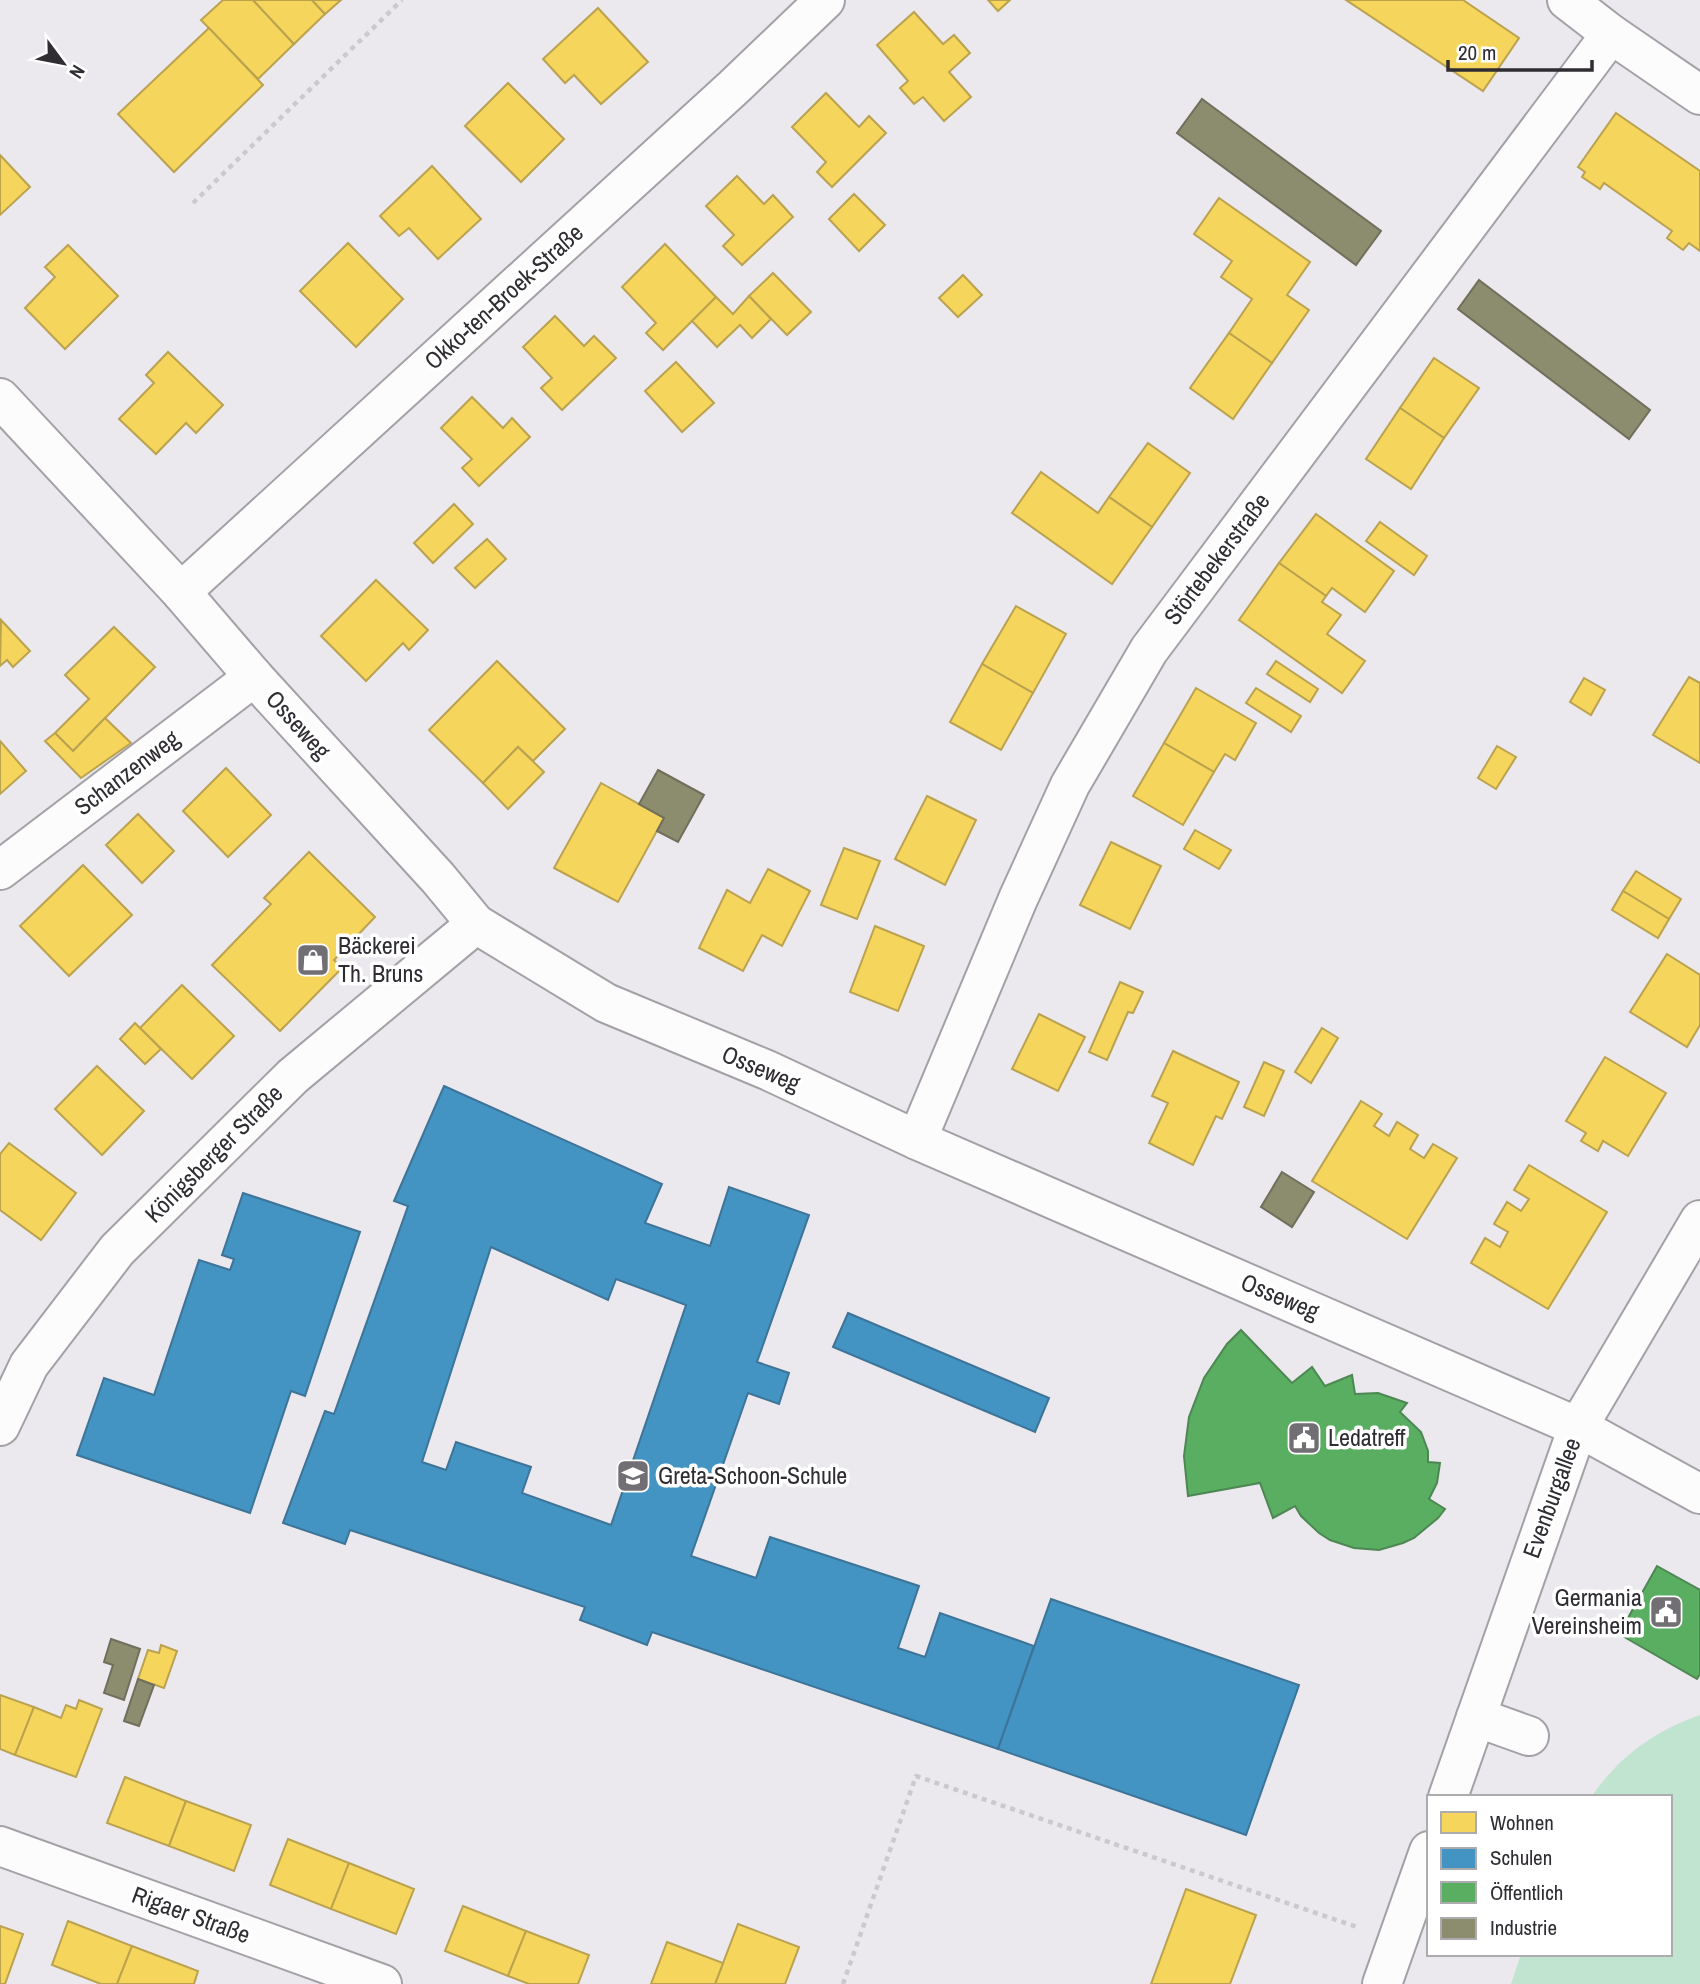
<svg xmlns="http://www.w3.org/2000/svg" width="1700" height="1984" viewBox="0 0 1700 1984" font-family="'Archivo Narrow',sans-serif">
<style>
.green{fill:#c1e4d1}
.homes{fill:#f6d55c;stroke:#baa24f;stroke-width:2}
.schools{fill:#4393c3;stroke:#3d7498;stroke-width:2;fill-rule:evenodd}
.public{fill:#5aae61;stroke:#4d8753;stroke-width:2}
.industry{fill:#8c8c6e;stroke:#706f5c;stroke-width:2}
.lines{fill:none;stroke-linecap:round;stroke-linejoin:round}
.minor-casing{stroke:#a4a1a6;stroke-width:42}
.path{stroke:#cac9cc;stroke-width:4.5;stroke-dasharray:5 5;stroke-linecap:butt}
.minor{stroke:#fcfcfc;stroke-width:38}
.labels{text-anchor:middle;stroke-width:7;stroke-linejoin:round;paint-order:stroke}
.street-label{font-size:24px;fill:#2f2c32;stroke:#fff}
.poi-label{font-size:24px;fill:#2f2c32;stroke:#fff;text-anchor:start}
</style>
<rect width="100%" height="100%" fill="#ebe8ee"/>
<path class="green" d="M1700,1715V1984H1511L1521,1954H1670V1797H1591C1619,1757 1654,1731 1700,1715Z"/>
<g class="homes">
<path d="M223,0H253L294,44L258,79L201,20Z"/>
<path d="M253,0H312L325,14L294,44Z"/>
<path d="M312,0H341L325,14Z"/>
<path d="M988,0H1010L998,11Z"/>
<path d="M1346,0H1463L1519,38L1483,91Z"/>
<path d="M598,8L648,62L601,104L574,75L565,83L543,59Z"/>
<path d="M914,12L943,44L954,35L970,53L949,72L971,97L944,121L923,97L914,104L900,88L908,81L877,45Z"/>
<path d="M209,28L263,85L174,172L118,114Z"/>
<path d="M508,83L564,139L521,182L465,126Z"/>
<path d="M826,93L859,127L869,116L886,133L832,187L817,172L826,162L792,127Z"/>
<path d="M1616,113L1700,171V251L1689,243L1683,250L1667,238L1672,231L1604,183L1600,189L1582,177L1585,172L1578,167Z"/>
<path d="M0,155L30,187L0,215Z"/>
<path d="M432,166L481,219L438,259L409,228L399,236L380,216Z"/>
<path d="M737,176L764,204L773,195L793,217L742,265L723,246L734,235L706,206Z"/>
<path d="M854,194L885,225L859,251L829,219Z"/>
<path d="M1219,198L1310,262L1287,295L1309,310L1272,363L1229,333L1252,299L1221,277L1232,261L1194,234Z"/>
<path d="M348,243L403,299L356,347L300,291Z"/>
<path d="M665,244L716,297L663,350L646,333L656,323L622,287Z"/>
<path d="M68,245L118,296L65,349L25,308L55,277L45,267Z"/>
<path d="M773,273L811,312L787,335L749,296Z"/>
<path d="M963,275L982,295L958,317L939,298Z"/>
<path d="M749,296L771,319L752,338L740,325L717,347L692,321L716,297L733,314Z"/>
<path d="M555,316L584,346L594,336L616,358L562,410L541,388L552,378L523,347Z"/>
<path d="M1229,333L1272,363L1233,419L1190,388Z"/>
<path d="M168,352L223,405L196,433L186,423L156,454L119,419L154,383L146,375Z"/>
<path d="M1434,358L1479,388L1444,438L1400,408Z"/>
<path d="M676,362L714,403L682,432L645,391Z"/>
<path d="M472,397L503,428L512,418L530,437L479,486L462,468L472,459L441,428Z"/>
<path d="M1400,408L1444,438L1411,489L1366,459Z"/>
<path d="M1148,443L1190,473L1152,527L1109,497Z"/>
<path d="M1041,472L1098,513L1109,497L1152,527L1112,584L1012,513Z"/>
<path d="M454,504L473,524L433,563L414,543Z"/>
<path d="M1316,514L1394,571L1365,612L1332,588L1326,596L1279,563Z"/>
<path d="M1380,522L1427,556L1414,575L1366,541Z"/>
<path d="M487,539L506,559L475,588L455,568Z"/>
<path d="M1279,563L1326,596L1322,602L1341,615L1327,634L1365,661L1342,693L1239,620Z"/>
<path d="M376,580L428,630L409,650L403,643L366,681L321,636Z"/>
<path d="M1016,606L1066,634L1033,693L982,664Z"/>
<path d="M1,620L30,651L13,667L7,660L0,666Z"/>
<path d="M114,627L155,667L73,751L55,733L89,699L65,675Z"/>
<path d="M497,661L565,729L533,761L518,747L483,783L429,730Z"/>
<path d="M1276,661L1318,689L1310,702L1267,674Z"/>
<path d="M982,664L1033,693L1001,750L950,722Z"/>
<path d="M1689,677L1700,683V763L1653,735Z"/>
<path d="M1584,678L1605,690L1591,715L1570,702Z"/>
<path d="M1196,688L1256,723L1235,760L1225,754L1214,772L1164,743Z"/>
<path d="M1256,688L1301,716L1291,732L1246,703Z"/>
<path d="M105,718L131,743L81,778L45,741L55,733L73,751Z"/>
<path d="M0,741L26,771L0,794Z"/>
<path d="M1164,743L1214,772L1183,825L1133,796Z"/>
<path d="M1497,746L1516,757L1496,789L1478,778Z"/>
<path d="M518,747L544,772L508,809L483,783Z"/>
<path d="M226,768L271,815L228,857L183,811Z"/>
<path d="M601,783L664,818L618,902L554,868Z"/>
<path d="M927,796L976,820L945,885L895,859Z"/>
<path d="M138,814L174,851L142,883L106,845Z"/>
<path d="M1195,830L1231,850L1219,869L1184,849Z"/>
<path d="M1111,842L1161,866L1130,929L1080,905Z"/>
<path d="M844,848L880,861L857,919L821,905Z"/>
<path d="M309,852L375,917L334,960L342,968L280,1031L212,965L271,904L264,898Z"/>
<path d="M83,865L132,915L69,976L20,926Z"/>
<path d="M768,869L810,891L782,946L762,935L743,971L699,948L727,890L750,903Z"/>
<path d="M1636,871L1681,899L1669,919L1623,891Z"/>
<path d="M1623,891L1669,919L1658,938L1612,910Z"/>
<path d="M875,926L924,946L898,1011L850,992Z"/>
<path d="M1667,954L1700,975V1025L1687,1047L1630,1012Z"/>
<path d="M1120,982L1143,992L1133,1013L1128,1012L1107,1060L1089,1052Z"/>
<path d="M182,985L234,1036L192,1079L140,1028Z"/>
<path d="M1039,1014L1085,1037L1058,1091L1012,1069Z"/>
<path d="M135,1023L161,1049L145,1064L120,1039Z"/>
<path d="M1322,1028L1338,1038L1311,1083L1295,1072Z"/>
<path d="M1173,1051L1239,1082L1222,1119L1216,1116L1193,1165L1149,1143L1168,1103L1152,1096Z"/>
<path d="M1605,1057L1666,1093L1628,1156L1603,1141L1598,1151L1581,1141L1586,1133L1566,1121Z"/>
<path d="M1264,1062L1284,1071L1264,1116L1244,1107Z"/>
<path d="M97,1066L144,1111L102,1155L55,1109Z"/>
<path d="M1361,1101L1382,1114L1374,1126L1389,1136L1397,1122L1418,1135L1410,1149L1424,1158L1433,1144L1457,1158L1407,1239L1312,1181Z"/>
<path d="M9,1143L76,1193L41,1240L0,1210V1154Z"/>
<path d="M1529,1165L1607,1212L1548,1309L1471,1263L1485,1238L1500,1247L1508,1232L1494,1224L1507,1202L1521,1211L1529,1199L1514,1190Z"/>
<path d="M161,1645L177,1651L164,1688L138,1679L148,1650L159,1653Z"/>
<path d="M0,1695L34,1707L15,1755L0,1749Z"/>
<path d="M79,1700L102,1709L76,1777L15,1755L34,1707L61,1718L66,1705L76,1709Z"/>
<path d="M125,1777L186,1801L169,1846L107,1823Z"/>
<path d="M186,1801L251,1825L234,1871L169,1846Z"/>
<path d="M288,1839L349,1863L331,1909L270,1885Z"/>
<path d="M349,1863L414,1889L396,1934L331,1909Z"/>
<path d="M1186,1889L1256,1915L1230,1984H1151Z"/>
<path d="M463,1906L526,1931L508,1976L445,1951Z"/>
<path d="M68,1921L132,1946L117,1984H101L52,1965Z"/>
<path d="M738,1924L799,1947L785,1984H715Z"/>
<path d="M0,1926L23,1934L5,1984H0Z"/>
<path d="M526,1931L589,1955L578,1984H529L508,1976Z"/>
<path d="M667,1942L723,1963L715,1984H651Z"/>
<path d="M132,1946L198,1971L194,1984H117Z"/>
</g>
<g class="schools">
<path d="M444,1086L662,1184L645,1223L710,1246L729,1187L809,1215L757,1362L789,1373L779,1404L748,1393L691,1556L756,1578L770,1537L919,1586L898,1648L925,1657L940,1613L1034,1646L998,1749L652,1632L647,1645L580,1620L585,1607L350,1530L345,1544L283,1523L325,1411L334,1414L408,1206L394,1201ZM491,1247L608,1300L616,1279L686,1305L611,1525L522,1493L531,1467L456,1442L446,1470L422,1462Z"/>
<path d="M243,1193L360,1232L305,1396L291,1391L250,1513L77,1455L104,1378L154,1395L199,1260L230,1270L234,1259L222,1255Z"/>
<path d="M848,1313L1049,1398L1035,1432L833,1347Z"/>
<path d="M1051,1599L1299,1685L1246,1835L998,1749Z"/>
</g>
<g class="public">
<path d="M1241,1330L1292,1383L1312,1367L1325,1386L1352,1375L1355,1394L1378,1393L1407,1403L1400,1412L1421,1432L1428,1451V1462L1440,1463L1437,1483L1429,1499L1445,1509L1438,1518L1414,1538L1403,1543L1379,1550L1354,1548L1330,1540L1319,1533L1301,1516L1295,1506L1273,1518L1260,1483L1188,1496L1184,1456L1189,1417L1204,1378L1227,1344Z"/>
<path d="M1657,1566L1700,1590V1674L1697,1679L1619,1634Z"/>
</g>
<g class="industry">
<path d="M1202,99L1381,231L1356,265L1177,133Z"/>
<path d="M1479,280L1650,410L1629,439L1458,309Z"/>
<path d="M658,770L704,795L678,842L657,831L664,818L639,804Z"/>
<path d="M1282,1172L1314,1192L1292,1227L1261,1207Z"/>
<path d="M111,1639L140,1649L124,1700L104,1693L113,1665L104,1662Z"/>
<path d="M138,1679L154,1685L139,1726L124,1721Z"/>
</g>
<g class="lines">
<defs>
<g id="minor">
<path d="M1567,0L1611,34L1700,95"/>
<path d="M0,398L181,592L254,677L438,878L476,924L606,1003L767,1070L917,1140L1578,1427L1700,1494"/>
<path d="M181,592L734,87L825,0"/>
<path d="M0,870L254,677"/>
<path d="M917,1140L1018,899L1070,785L1149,650L1611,34"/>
<path d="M0,1426L29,1365L117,1250L293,1076L476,924"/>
<path d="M1476,1717L1529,1736"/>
<path d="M1448,1797L1578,1427L1700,1220"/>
<path d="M0,1846L382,1984"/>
<path d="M1382,1984L1429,1851"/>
</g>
</defs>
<use href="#minor" class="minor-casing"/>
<g class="path">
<path d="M193,203L402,0"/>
<path d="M843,1984L916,1776L1357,1927"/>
</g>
<use href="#minor" class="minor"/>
</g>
<defs>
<symbol id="shop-square" viewBox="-11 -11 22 22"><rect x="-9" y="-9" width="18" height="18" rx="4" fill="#716e74" stroke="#fff"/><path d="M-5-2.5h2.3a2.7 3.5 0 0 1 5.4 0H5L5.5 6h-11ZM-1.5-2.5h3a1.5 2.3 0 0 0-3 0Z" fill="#fff"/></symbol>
<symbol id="civic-square" viewBox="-11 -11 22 22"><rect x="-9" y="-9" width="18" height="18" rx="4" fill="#716e74" stroke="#fff"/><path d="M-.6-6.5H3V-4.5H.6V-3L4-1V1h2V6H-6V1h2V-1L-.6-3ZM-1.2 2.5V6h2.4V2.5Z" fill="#fff"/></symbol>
<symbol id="school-square" viewBox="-11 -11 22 22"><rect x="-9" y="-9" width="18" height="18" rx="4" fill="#716e74" stroke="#fff"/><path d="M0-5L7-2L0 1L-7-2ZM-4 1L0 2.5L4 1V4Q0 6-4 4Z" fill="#fff"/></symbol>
</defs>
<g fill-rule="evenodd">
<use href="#shop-square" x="294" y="941" width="38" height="38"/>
<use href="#civic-square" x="1285" y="1419" width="38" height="38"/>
<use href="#school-square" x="614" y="1457" width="38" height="38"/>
<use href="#civic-square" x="1647" y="1593" width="38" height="38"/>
</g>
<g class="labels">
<g class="street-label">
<text transform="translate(504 297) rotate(-42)" y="8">Okko-ten-Broek-Straße</text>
<text transform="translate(1217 559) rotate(-53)" y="8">Störtebekerstraße</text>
<text transform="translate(298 725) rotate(48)" y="8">Osseweg</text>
<text transform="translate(127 773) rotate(-37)" y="8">Schanzenweg</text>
<text transform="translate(761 1069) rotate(23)" y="8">Osseweg</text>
<text transform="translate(214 1154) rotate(-45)" y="8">Königsberger Straße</text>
<text transform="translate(1280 1297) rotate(23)" y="8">Osseweg</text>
<text transform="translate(1552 1498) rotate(-70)" y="8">Evenburgallee</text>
<text transform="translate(191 1915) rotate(20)" y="8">Rigaer Straße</text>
</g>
<g class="poi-label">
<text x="338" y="954">Bäckerei<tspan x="338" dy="28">Th. Bruns</tspan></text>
<text x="1328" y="1446">Ledatreff</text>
<text x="658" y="1484">Greta-Schoon-Schule</text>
<text x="1642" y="1606" text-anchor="end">Germania<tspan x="1642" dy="28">Vereinsheim</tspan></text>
</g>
</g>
<rect x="1427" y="1795" width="245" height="161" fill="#ffffff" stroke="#acabad" stroke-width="2"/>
<rect x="1441" y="1812" width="35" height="21" fill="#f6d55c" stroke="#acabad" stroke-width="2"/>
<text x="1490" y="1830" font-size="21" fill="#2f2c32">Wohnen</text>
<rect x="1441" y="1848" width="35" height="21" fill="#4393c3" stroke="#acabad" stroke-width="2"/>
<text x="1490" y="1865" font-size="21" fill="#2f2c32">Schulen</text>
<rect x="1441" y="1882" width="35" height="21" fill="#5aae61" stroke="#acabad" stroke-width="2"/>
<text x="1490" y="1900" font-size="21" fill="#2f2c32">Öffentlich</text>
<rect x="1441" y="1918" width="35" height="21" fill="#8c8c6e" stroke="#acabad" stroke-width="2"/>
<text x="1490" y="1935" font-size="21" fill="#2f2c32">Industrie</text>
<g transform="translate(63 63) rotate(122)" stroke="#ffffff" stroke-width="5" paint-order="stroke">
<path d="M0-5L12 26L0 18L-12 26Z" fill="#2f2c32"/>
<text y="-10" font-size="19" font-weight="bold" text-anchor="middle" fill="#2f2c32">N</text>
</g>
<path d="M1448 60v10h144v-10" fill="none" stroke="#2f2c32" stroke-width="3.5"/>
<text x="1458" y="60" font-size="21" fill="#2f2c32" stroke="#ffffff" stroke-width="5" paint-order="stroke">20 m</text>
</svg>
